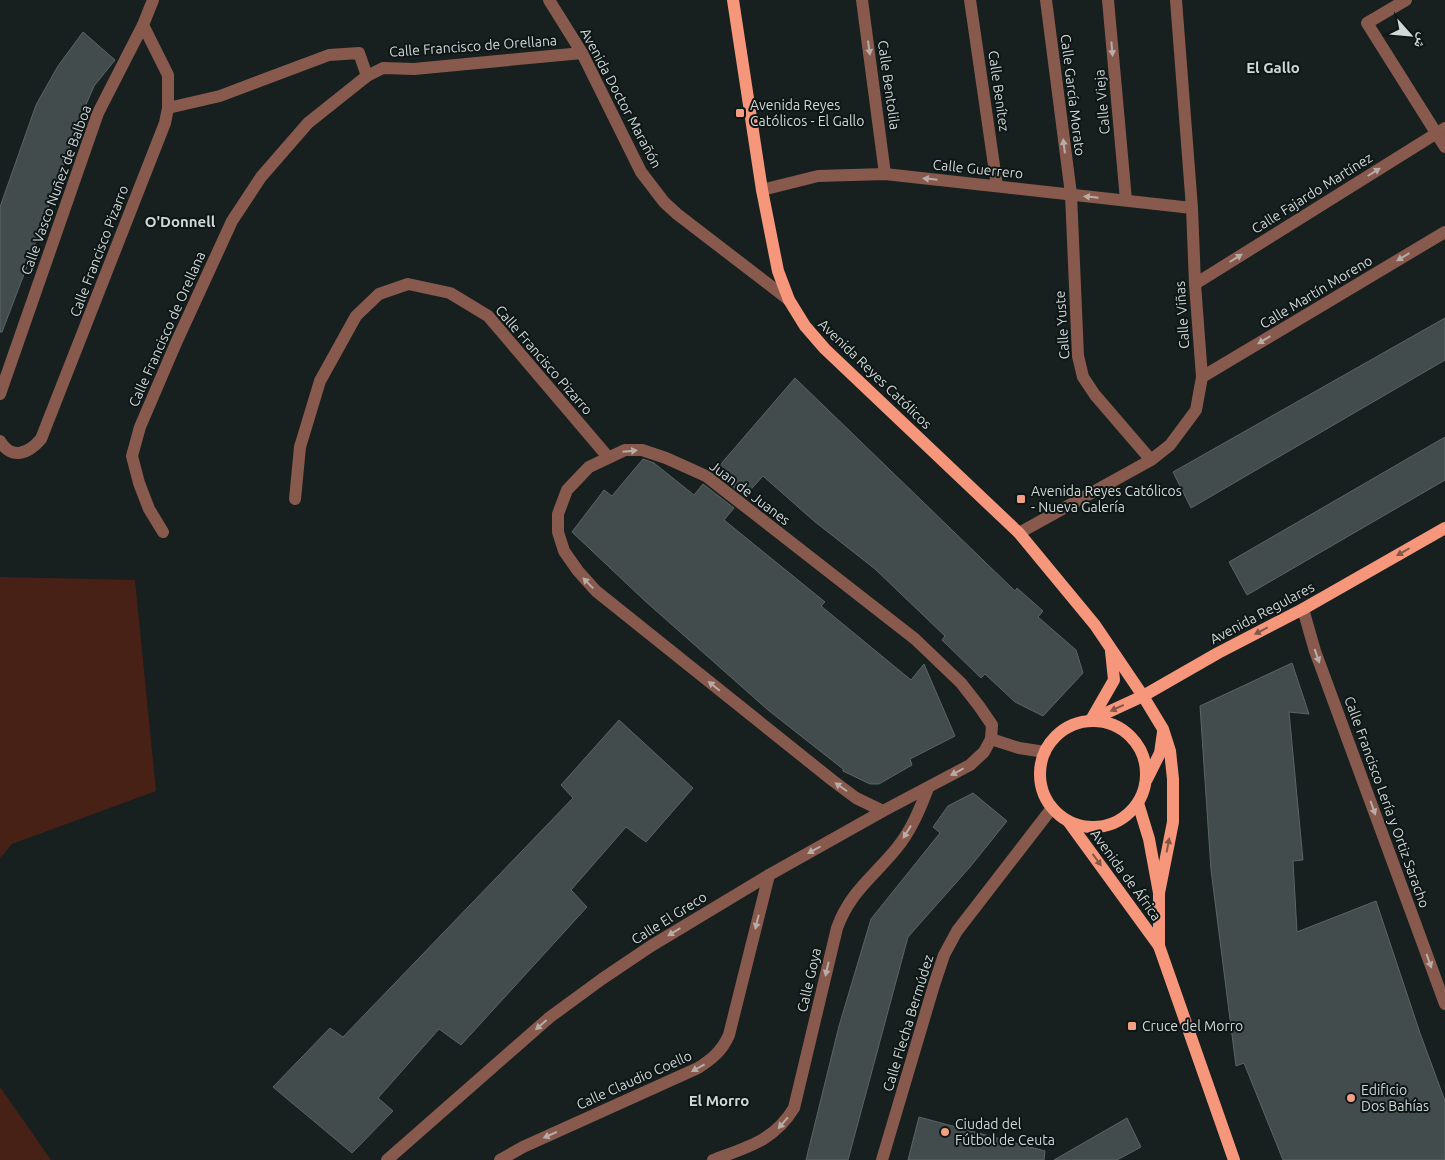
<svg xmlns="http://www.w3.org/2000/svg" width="1445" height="1160" viewBox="0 0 1445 1160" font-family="Ubuntu,'Noto Naskh Arabic',sans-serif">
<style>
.green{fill:#472116}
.building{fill:#434c4c;stroke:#5b6565}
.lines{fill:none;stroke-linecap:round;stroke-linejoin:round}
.minor{stroke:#885a4d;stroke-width:12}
.major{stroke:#f6977b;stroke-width:12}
.oneway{fill:#b8aca7}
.oneway2{fill:#825648}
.poi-dot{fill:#f39f85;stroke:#0e1616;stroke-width:2}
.labels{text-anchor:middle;stroke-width:4;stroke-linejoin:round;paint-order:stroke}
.street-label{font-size:14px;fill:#d2d8d8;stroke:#0e1616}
.poi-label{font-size:14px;fill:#d2d8d8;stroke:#0e1616;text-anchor:start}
.neighbourhood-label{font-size:15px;font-weight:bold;fill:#d2d8d8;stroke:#0e1616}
</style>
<rect width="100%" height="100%" fill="#171f1f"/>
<g class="green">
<path d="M0,577L135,580L156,791L12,844L0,858Z"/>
<path d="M0,1087L51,1160H0Z"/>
</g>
<g class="building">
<path d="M83,32L115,60L94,86L79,121L26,269L2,332H0V207L36,105L58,66Z"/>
<path d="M1445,318V360L1191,508L1173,472Z"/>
<path d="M795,378L1015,591L1017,588L1043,611L1038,617L1076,650L1083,673L1043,716L1015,702L985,674L981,678L942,640L945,636L875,569L814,521L763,476L745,496L714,472Z"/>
<path d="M1445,437V480L1247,595L1229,562Z"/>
<path d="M643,459L654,463L694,495L703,484L734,508L724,520L825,602L821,606L911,680L924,664L955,736L910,759L912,765L879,784H870L843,771V769L768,710L644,600L572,532L604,490L612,496Z"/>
<path d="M1292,663L1309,714L1289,712L1303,860L1293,861L1297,932L1376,901L1420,1033L1445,1101V1160H1283L1244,1063L1236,1066L1211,870L1200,706Z"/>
<path d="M619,720L693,788L646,842L626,827L571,890L587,907L461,1045L439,1029L378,1098L393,1111L352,1153L273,1087L330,1028L343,1037L573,798L561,785Z"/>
<path d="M973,793L1007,821L970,867L908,937L848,1160H806L839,1026L871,919L940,833L933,827L948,806Z"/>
<path d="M919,1117L1045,1151L1044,1160H908Z"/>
<path d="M1127,1118L1141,1147L1117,1160H1054Z"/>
</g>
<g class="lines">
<g class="minor">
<path d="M549,0L582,53L641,172L664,202L677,214L789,300"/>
<path d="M862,0L885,174"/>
<path d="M970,0L997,186"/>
<path d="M1046,0L1071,194L1078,356L1083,377L1095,395L1151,460"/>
<path d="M1108,0L1126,200"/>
<path d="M1406,0L1367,23L1445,147"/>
<path d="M168,108L220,96L329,55L359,53L367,76"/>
<path d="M762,190L818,176L885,174L1192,208"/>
<path d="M1195,284L1445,128"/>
<path d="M1202,377L1445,232"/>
<path d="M0,394L98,113L143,25L153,0"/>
<path d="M0,441C12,461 29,453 41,439L165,123L168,108V75L143,25"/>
<path d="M295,499L300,447L320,381L356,316L379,294L408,284L450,293L488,316L608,457"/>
<path d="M163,532L149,509L139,483L132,456L140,427L176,343L232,221L261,177L308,123L367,76L383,68L414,69L582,53"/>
<path d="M1019,533L1151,460L1170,445L1196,410L1202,377L1195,284L1192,208L1176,0"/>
<path d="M1303,609L1315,651L1445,1004"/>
<path d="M991,739L1019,748L1045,752"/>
<path d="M387,1160L550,1017L602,979L651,946L769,875L883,811L970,765L984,752L991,739L992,725L979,706L961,683L915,639L706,476L666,458L642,450H625L589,467L567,490L558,514V532L564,551L578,571L596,591L832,780L856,798L883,811"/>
<path d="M500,1160L523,1147L698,1068C712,1059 722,1051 729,1035L769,875"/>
<path d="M713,1160C747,1147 774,1141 794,1108L837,928C850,892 873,877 896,849C911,831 920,809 928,788"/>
<path d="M882,1160L934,985L944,955L957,931L1052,808"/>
</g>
<g class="major">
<path d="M733,0L762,190L778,271L789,300L805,326L825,349L1019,533L1095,625L1143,696L1163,729L1170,751L1173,779V822L1159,893"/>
<path d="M1091,720L1143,696L1218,653L1303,609L1445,528"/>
<path d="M1091,720L1114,680L1111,651"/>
<circle cx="1093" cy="774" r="53"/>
<path d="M1147,779L1160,753L1163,732"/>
<path d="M1138,803L1149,839L1159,893V946"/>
<path d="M1068,821L1159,946L1234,1160"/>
</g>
</g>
<defs><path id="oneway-solid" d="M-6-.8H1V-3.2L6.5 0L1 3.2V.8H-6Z" transform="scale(1.25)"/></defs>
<g class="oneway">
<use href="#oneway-solid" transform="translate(869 48) rotate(82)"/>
<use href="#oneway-solid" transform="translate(1112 49) rotate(85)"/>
<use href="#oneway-solid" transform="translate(1064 146) rotate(-97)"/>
<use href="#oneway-solid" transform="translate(1374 172) rotate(-32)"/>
<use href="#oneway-solid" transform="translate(930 179) rotate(-174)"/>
<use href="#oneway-solid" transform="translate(1091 197) rotate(-174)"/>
<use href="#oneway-solid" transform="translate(1403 257) rotate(149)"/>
<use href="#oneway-solid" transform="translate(1236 258) rotate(-32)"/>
<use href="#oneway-solid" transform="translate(1264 340) rotate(149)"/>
<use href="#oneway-solid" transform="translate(630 451) rotate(-5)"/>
<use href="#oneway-solid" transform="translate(588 583) rotate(-134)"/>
<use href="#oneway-solid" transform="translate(1317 656) rotate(71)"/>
<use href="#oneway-solid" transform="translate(714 686) rotate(-141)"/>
<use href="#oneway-solid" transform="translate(957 772) rotate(152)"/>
<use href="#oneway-solid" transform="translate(841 787) rotate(-145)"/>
<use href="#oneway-solid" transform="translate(1373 808) rotate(70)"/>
<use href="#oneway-solid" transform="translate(907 832) rotate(122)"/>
<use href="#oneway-solid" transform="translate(814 850) rotate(151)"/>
<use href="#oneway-solid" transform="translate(757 922) rotate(104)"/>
<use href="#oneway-solid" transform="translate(674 932) rotate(149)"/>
<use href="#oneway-solid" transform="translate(1429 961) rotate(70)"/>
<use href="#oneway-solid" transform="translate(827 969) rotate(103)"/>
<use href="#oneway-solid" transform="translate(541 1025) rotate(139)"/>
<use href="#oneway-solid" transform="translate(698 1068) rotate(151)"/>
<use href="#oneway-solid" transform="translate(783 1123) rotate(131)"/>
<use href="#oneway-solid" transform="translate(550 1135) rotate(156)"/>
</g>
<g class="oneway2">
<use href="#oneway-solid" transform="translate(1403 552) rotate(150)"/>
<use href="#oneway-solid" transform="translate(1261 631) rotate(152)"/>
<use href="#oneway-solid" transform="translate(1117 708) rotate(155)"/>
<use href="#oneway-solid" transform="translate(1168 845) rotate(-79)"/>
<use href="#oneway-solid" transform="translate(1097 860) rotate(54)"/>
</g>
<g class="poi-dot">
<rect x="735" y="108" width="10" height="10" rx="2.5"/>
<rect x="1016" y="494" width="10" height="10" rx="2.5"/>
<rect x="1127" y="1021" width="10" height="10" rx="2.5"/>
<circle cx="1351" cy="1098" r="5"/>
<circle cx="945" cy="1132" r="5"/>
</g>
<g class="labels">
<g class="street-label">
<text transform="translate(473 46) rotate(-4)" y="5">Calle Francisco de Orellana</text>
<text transform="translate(889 85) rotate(82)" y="5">Calle Bentolila</text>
<text transform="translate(999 91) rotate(82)" y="5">Calle Benítez</text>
<text transform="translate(1073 95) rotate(83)" y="5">Calle García Morato</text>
<text transform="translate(621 98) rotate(62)" y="5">Avenida Doctor Marañón</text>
<text transform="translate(1102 102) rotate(-95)" y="5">Calle Vieja</text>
<text transform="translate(978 169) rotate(6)" y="5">Calle Guerrero</text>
<text transform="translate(56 190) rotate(-70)" y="5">Calle Vasco Nuñez de Balboa</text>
<text transform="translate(1312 193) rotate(-32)" y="5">Calle Fajardo Martínez</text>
<text transform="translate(99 251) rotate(-69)" y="5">Calle Francisco Pizarro</text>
<text transform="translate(1316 292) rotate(-31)" y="5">Calle Martín Moreno</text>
<text transform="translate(1182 315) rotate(-94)" y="5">Calle Viñas</text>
<text transform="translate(1062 325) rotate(-94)" y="5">Calle Yuste</text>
<text transform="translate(167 329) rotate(-66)" y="5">Calle Francisco de Orellana</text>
<text transform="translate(544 360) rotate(49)" y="5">Calle Francisco Pizarro</text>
<text transform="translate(875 374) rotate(44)" y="5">Avenida Reyes Católicos</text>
<text transform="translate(750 493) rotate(37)" y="5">Juan de Juanes</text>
<text transform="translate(1262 613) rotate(-28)" y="5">Avenida Regulares</text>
<text transform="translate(1387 802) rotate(70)" y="5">Calle Francisco Lería y Ortiz Saracho</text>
<text transform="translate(1126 875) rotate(54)" y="5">Avenida de África</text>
<text transform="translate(669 918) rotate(-32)" y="5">Calle El Greco</text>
<text transform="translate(809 980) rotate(-77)" y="5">Calle Goya</text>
<text transform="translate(908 1023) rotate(-73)" y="5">Calle Flecha Bermúdez</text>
<text transform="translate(634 1080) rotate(-24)" y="5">Calle Claudio Coello</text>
</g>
<g class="poi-label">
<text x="750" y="110">Avenida Reyes<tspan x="750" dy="16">Católicos - El Gallo</tspan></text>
<text x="1031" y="496">Avenida Reyes Católicos<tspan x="1031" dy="16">- Nueva Galería</tspan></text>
<text x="1142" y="1031">Cruce del Morro</text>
<text x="1361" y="1095">Edificio<tspan x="1361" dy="16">Dos Bahías</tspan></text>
<text x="955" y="1129">Ciudad del<tspan x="955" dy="16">Fútbol de Ceuta</tspan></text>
</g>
<g class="neighbourhood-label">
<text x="1273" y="73">El Gallo</text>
<text x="180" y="227">O'Donnell</text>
<text x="719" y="1106">El Morro</text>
</g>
</g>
<g transform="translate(1410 35) rotate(117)" stroke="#0e1616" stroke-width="4" paint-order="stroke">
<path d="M0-4L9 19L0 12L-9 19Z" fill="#d2d8d8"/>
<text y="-8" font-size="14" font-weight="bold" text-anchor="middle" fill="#d2d8d8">ش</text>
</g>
</svg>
